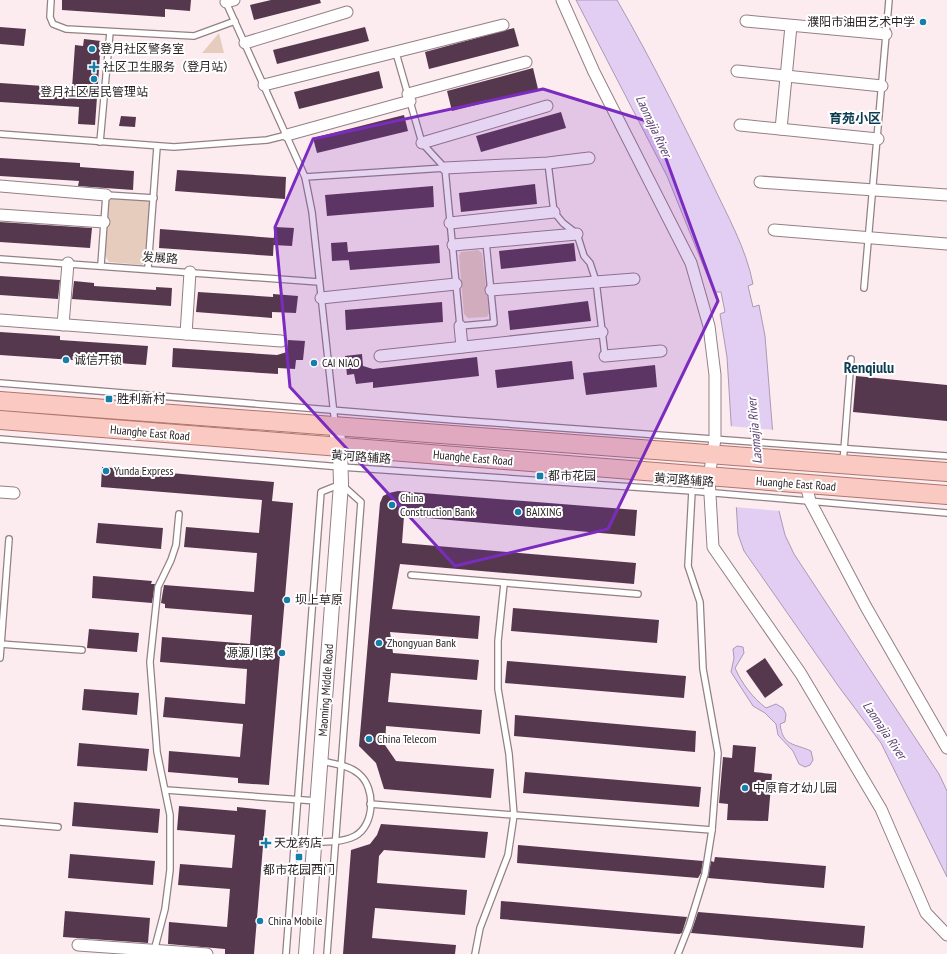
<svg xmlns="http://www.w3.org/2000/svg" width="947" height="954" viewBox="0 0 947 954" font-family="'PT Sans Narrow','Noto Sans SC',sans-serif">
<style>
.green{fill:#e6ccbc}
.water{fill:#e3cef3;stroke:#aa99b4}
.pier{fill:#fdecef}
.building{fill:#56384e}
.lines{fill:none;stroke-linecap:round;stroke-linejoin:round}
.service-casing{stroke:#938085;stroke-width:8}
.minor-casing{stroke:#938085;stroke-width:13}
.tertiary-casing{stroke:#938085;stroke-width:16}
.primary-casing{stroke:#ae766e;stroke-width:20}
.service{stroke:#fff;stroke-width:5.5}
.minor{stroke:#fff;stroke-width:11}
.tertiary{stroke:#fff;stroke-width:14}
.primary{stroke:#fac9c1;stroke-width:18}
.marked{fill:#7b2cbf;fill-opacity:0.2;stroke:#7b2cbf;stroke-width:3;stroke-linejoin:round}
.poi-dot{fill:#167fa9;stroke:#fff;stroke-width:1.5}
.labels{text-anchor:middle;stroke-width:4;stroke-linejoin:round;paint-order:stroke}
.poi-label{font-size:12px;fill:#261e20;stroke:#fff;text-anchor:start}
.street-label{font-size:12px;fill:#261e20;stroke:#fff}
.neighbourhood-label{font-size:13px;font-weight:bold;fill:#0c3c50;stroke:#fff}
.water-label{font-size:13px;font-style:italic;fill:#5d4070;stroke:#fff}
.district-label{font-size:16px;font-weight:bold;fill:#0c3c50;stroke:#fff}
</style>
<rect width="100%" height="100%" fill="#fdecef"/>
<g class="green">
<path d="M219,33L224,53H202Z"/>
<path d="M111,197L148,200L151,203L146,260L142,265L109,262L104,254L108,198Z"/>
<path d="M478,250L482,253L489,313L487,317L468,318L464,314L459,256L461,252Z"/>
</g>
<g class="water">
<path d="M576,0H617C651,59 682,121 712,183C727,215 746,248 753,284L748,286L753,307L759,305L765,336L779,511L785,535L794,554L939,774L947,791V877L881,743L839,687L744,551L738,534L727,357L720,314L725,312L721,292H714L667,176Z"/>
<path d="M737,646L743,647L744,653L735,668C742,684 753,698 766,708L776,704L783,708L786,714L785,722L780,724C783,747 794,743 811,751L813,760L810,765L805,767L799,764L793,751L778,735L776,724L765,713L753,706L731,672L734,658L733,649Z"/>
</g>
<path class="pier" d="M728,426L775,430L781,511L734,507Z"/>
<g class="building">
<path d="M62,0H191L190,11L165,9V17L62,10Z"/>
<path d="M271,0H320L321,3L254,20L250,5Z"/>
<path d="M0,27L26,29L24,46L0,44Z"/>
<path d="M365,27L369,41L277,64L273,50Z"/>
<path d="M514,28L519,46L429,69L425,52Z"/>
<path d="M84,39L101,41L95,125L78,124L79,107L0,102V83L72,88L75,45L83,46Z"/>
<path d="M533,68L538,89L452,111L447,91Z"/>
<path d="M379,71L383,88L299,109L294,92Z"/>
<path d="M561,112L566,128L481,152L476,136Z"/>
<path d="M404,115L408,131L317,153L313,138Z"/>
<path d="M121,116L136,117L135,127L119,126Z"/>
<path d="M0,158L80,163V167L134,171L133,190L78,186L79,181L0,176Z"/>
<path d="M177,170L286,177L285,199L175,191Z"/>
<path d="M535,184L537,204L461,212L459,193Z"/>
<path d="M433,186L434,207L327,216L325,195Z"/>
<path d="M0,222L92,228L90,248L0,242Z"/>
<path d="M275,227L294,228L292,246L273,245Z"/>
<path d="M160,229L274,238L273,256L159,248Z"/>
<path d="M347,242L348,252L439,245L440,263L350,270L348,254L349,260L332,261L331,243Z"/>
<path d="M574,243L576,261L501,269L499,251Z"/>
<path d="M0,276L60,280L58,299L0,295Z"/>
<path d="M74,281L94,283V286L156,290V287L172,288L171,306L72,299Z"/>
<path d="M198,292L273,297V294L298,296L296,313L272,312V318L196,312Z"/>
<path d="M588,301L591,321L510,330L508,311Z"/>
<path d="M442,302L443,322L346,330L345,310Z"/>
<path d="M0,332L60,336V340L148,346L146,365L0,355Z"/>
<path d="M288,340L305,341L303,360H296L295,369L278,368V374L172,367L173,348L277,355L287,352Z"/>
<path d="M362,354L363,366L373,369L477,357L479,376L373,388V382L356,384L354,374L347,375L345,356Z"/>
<path d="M572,361L574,379L497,388L495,370Z"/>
<path d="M655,365L657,387L586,395L583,373Z"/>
<path d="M856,376L947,385V421L853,412Z"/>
<path d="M102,467L274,482L272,501L293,503L269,785L238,783V778L168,772L169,751L240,757L243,724L163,717L165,697L245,704L247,669L160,662L162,637L250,644L252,615L165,608V604L161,603L164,585L254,592L257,553L184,547L186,527L259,533L262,500L101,487Z"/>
<path d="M398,491L637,510L635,536L404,516L402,543L636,563L634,584L400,564L392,609L480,616L478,639L390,632L393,653L479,660L477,680L391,673L388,702L482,710L480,734L386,726L385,745L396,761L494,769L491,798L384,789L376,763L359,746L380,503L383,496L389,493Z"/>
<path d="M98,523L163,528L161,549L96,543Z"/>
<path d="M93,576L152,581L151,584H155L152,603L92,598Z"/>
<path d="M513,608L659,620L657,643L511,631Z"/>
<path d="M89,629L139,633L137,652L87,648Z"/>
<path d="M765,658L783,685L765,698L746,671Z"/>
<path d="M507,661L686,676L684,698L505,683Z"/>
<path d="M84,689L139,693L137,715L82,710Z"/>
<path d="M515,715L696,731L695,752L514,736Z"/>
<path d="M79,743L149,749L147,771L77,766Z"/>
<path d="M733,745L756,747L754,772L772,774L768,821L727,820L728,804L719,803L723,757L732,758Z"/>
<path d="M525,772L701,787L699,807L523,793Z"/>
<path d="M74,802L160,809L158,833L72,826Z"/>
<path d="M179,806L237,811V807L266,810L254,954H225V949L168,944L169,922L227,927L230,889L178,885L180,864L232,868L235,835L177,830Z"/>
<path d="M381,824L488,832L485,858L384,850L379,856L377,883L467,890L465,915L375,908L372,938L456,945L455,954H343L351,850L370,844L377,835Z"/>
<path d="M518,845L703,861L701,873L698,878L517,863Z"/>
<path d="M70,854L155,861L153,885L68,878Z"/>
<path d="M715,857L826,866L824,888L708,878L711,861L714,862Z"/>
<path d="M501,901L687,917L682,933L679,934L500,919Z"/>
<path d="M65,911L150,918L148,943L63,937Z"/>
<path d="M698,912L865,926L863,948L691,933Z"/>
</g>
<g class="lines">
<defs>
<g id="service">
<path d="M51,0L50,17L53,24L66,29L194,36L235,21"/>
<path d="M225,0L305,177L312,212L335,424"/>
<path d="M396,53L422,143L445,168L460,326L494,323L486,242"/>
<path d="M0,134L174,147L267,140L287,135"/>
<path d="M100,142L110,32"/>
<path d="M548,163L554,212L563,223L577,234L584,256L590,263L596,281L605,356"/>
<path d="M305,177L445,168"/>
<path d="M0,259L319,282"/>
<path d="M101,265L106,195L154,198"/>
<path d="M148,268L157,147"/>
<path d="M864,288L889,0"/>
<path d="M0,383L454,420L947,456"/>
<path d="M0,439L341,467L692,491L947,513"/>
<path d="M843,463L851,359"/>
<path d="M411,575L638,594"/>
<path d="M0,644L82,650"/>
<path d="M0,658L9,539"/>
<path d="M166,790L317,801"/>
<path d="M370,804L712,830"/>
<path d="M0,822L58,827"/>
<path d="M316,842C329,842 343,842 355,836C375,825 376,788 359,774C349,765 334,764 322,761"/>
<path d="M154,951L165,909L170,870V815L157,752L150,662L158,587L171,560L176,545L179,514"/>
<path d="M286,954L321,492L341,484L361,502L327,954"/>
<path d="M475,954L480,928L508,855L514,815L509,754L498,689V641L504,584"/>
<path d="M678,954L689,926L705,874L712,830L718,753L703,669L700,602L688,566L692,491"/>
</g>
<g id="minor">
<path d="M562,0L594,72L691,263L709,326L715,375V439L709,477L713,547L801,674L881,809L926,913L947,935"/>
<path d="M226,2L234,0"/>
<path d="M746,21L886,34"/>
<path d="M245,43L347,12"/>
<path d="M737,71L882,86"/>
<path d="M264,85L503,25"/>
<path d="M408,94L526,62"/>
<path d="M740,125L878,139"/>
<path d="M781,129L791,26"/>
<path d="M287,135L410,101"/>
<path d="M422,143L547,106"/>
<path d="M445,168L548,163L589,158"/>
<path d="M760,182L947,195"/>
<path d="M0,186L106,195"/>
<path d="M0,215L104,222"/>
<path d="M450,223L554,212"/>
<path d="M774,230L947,244"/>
<path d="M453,245L577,234"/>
<path d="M491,290L634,279"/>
<path d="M321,298L456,284"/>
<path d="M0,320L281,341"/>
<path d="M63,325L68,263"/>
<path d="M460,326L462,347"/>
<path d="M186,334L190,272"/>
<path d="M380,356L602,332"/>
<path d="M605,356L661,351"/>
<path d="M806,485L810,501L866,607L947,748"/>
<path d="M0,492L14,493"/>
<path d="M78,945L207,954"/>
</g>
<path id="tertiary" d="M306,954L341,484L340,448L335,426"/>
<g id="primary">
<path d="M0,401L947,472"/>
<path d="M0,420L947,495"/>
</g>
</defs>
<use href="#service" class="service-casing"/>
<use href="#minor" class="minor-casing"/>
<use href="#tertiary" class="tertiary-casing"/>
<use href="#primary" class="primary-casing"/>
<use href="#service" class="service"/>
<use href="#minor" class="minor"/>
<use href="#tertiary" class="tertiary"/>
<use href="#primary" class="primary"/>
</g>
<path class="marked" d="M543,89L653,123L718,301L608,529L455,566L290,387L275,227L313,139Z"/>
<g class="poi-dot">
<circle cx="923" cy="22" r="4"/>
<circle cx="92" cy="49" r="4"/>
<path d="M92 61h4v4h4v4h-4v4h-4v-4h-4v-4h4z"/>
<circle cx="94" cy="79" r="4"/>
<circle cx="66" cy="360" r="4"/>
<circle cx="314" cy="363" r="4"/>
<rect x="105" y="395" width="8" height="8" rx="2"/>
<circle cx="106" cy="471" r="4"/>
<rect x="536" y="472" width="8" height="8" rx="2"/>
<circle cx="392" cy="505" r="4"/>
<circle cx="518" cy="512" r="4"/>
<circle cx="287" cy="600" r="4"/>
<circle cx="379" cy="643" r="4"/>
<circle cx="282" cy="653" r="4"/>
<circle cx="369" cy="739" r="4"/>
<circle cx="745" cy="788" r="4"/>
<path d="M264 837h4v4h4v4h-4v4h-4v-4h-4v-4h4z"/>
<rect x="295" y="853" width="8" height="8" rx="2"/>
<circle cx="260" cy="921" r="4"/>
</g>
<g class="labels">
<g class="poi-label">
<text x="915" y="26" text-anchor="end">濮阳市油田艺术中学</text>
<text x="100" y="53">登月社区警务室</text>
<text x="103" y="71">社区卫生服务（登月站）</text>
<text x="94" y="96" text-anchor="middle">登月社区居民管理站</text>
<text x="74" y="364">诚信开锁</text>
<text x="322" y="367">CAI NIAO</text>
<text x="117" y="403">胜利新村</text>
<text x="114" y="475">Yunda Express</text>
<text x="548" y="480">都市花园</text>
<text x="400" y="502">China<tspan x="400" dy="14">Construction Bank</tspan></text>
<text x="526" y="516">BAIXING</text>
<text x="295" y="604">坝上草原</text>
<text x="387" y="647">Zhongyuan Bank</text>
<text x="274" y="657" text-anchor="end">源源川菜</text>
<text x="377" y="743">China Telecom</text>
<text x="753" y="792">中原育才幼儿园</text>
<text x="274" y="847">天龙药店</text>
<text x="299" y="874" text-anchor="middle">都市花园西门</text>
<text x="268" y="925">China Mobile</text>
</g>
<g class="street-label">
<text transform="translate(160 258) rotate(4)" y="4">发展路</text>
<text transform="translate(150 433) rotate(5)" y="4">Huanghe East Road</text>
<text transform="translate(361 457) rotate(4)" y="4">黄河路辅路</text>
<text transform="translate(473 458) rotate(5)" y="4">Huanghe East Road</text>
<text transform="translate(684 480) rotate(4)" y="4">黄河路辅路</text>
<text transform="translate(796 484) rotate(4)" y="4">Huanghe East Road</text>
<text transform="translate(326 690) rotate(-86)" y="4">Maoming Middle Road</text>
</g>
<g class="neighbourhood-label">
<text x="855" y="123">育苑小区</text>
</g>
<g class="water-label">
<text transform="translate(654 126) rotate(65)" y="5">Laomajia River</text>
<text transform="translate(754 431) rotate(-95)" y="5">Laomajia River</text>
<text transform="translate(885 730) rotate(56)" y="5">Laomajia River</text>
</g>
<g class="district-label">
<text x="869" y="373">Renqiulu</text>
</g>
</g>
</svg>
